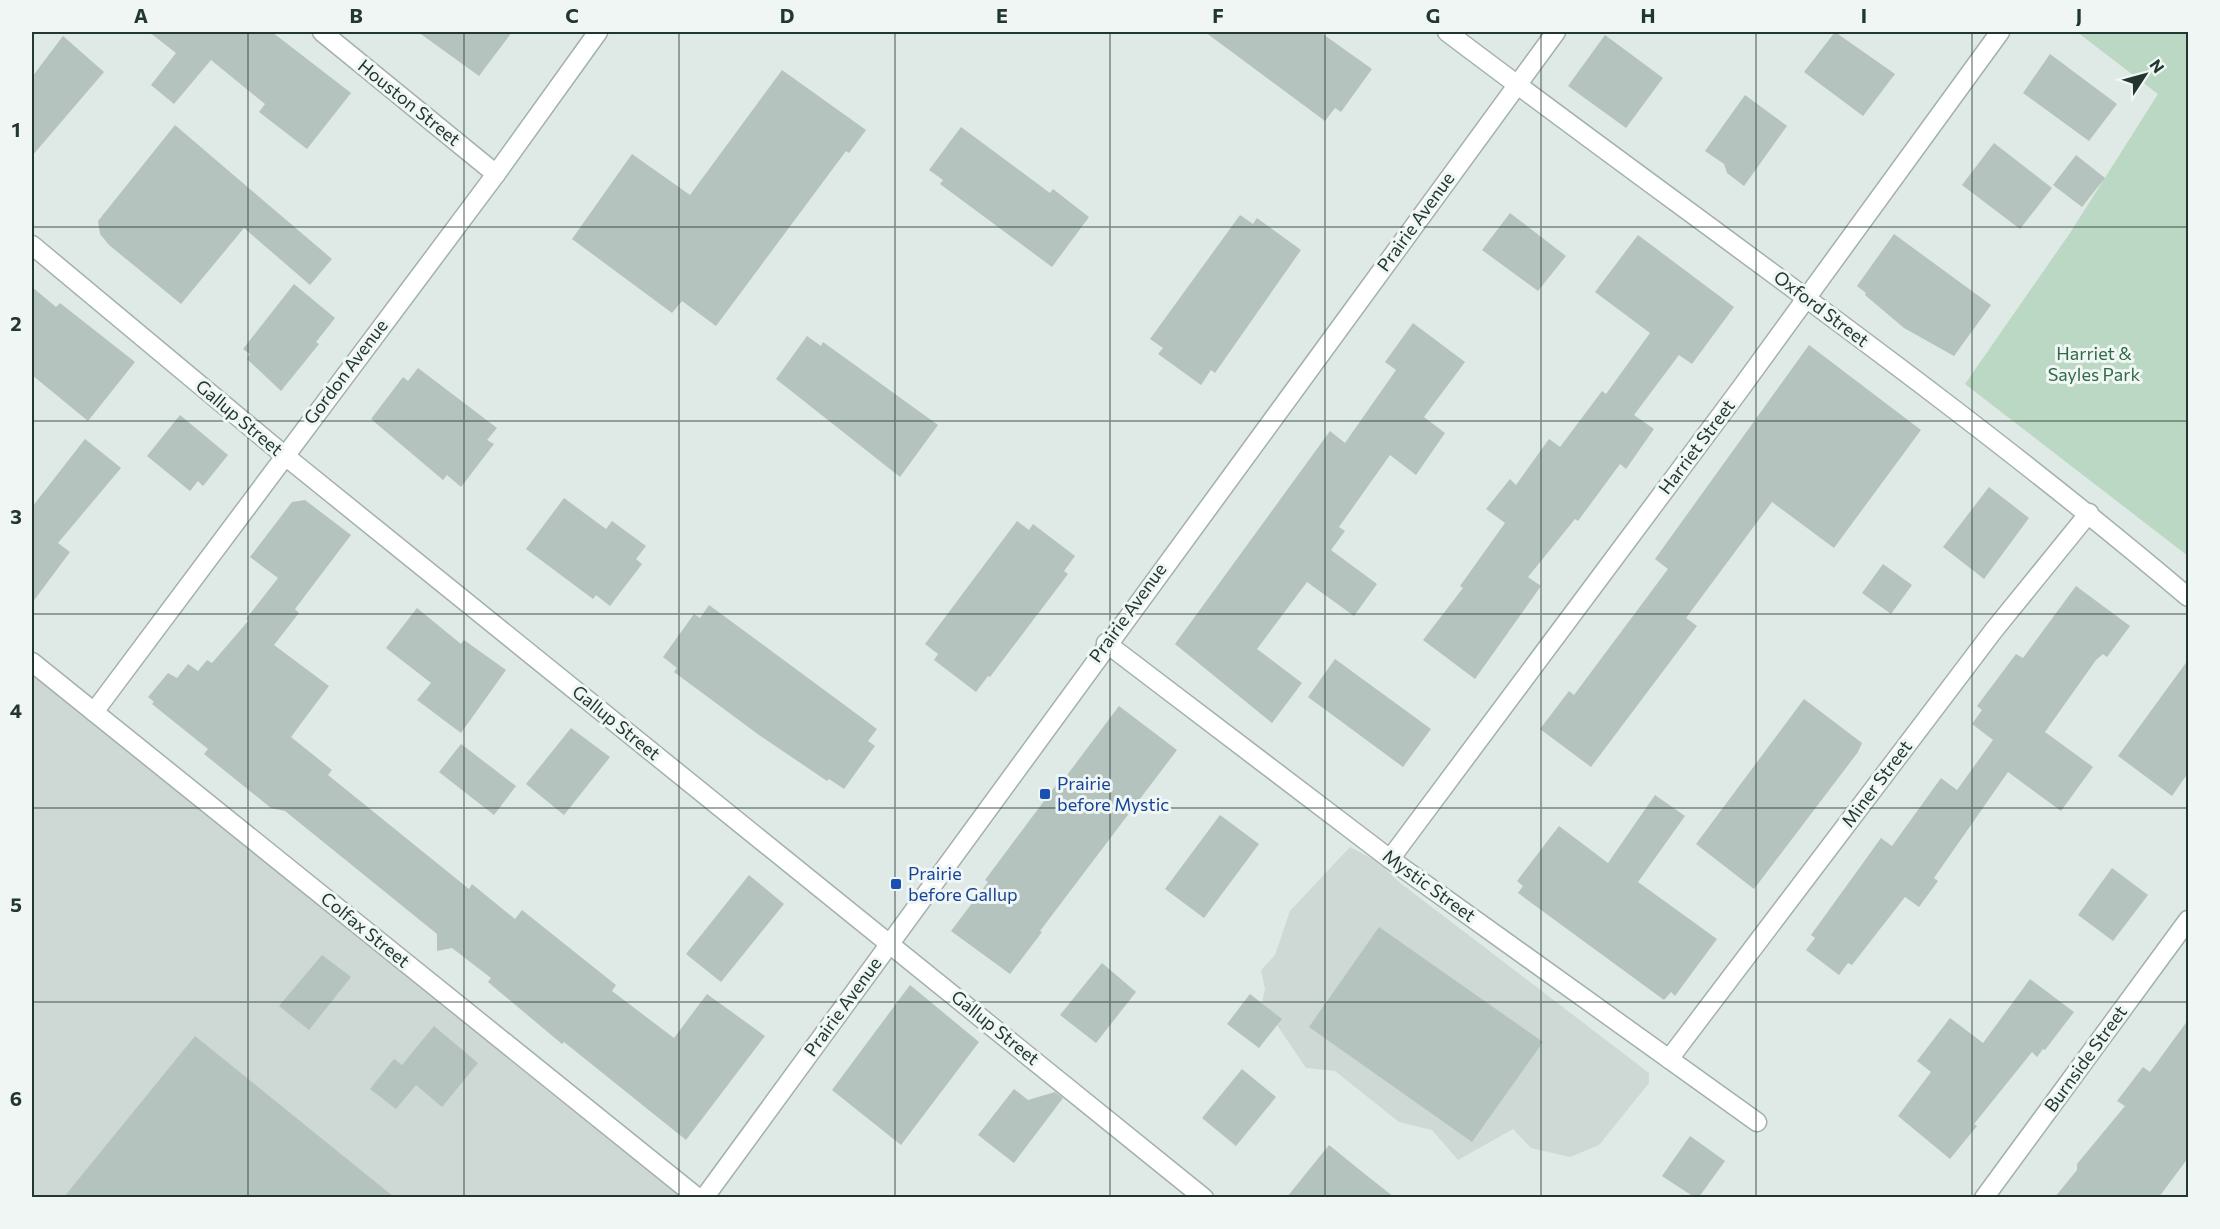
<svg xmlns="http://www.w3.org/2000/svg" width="2220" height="1229" viewBox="0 0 2220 1229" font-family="Commissioner,sans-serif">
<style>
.built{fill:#ced8d4}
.green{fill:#bad8c3}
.building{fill:#b5c3be}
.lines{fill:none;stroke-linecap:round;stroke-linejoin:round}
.minor-casing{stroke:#a3b0ac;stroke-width:21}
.minor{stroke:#fff;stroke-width:18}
.grid{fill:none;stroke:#223732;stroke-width:1.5;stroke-opacity:0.55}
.transit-dot{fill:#1a4fb4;stroke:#eff6f3;stroke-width:2}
.labels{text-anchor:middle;stroke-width:6;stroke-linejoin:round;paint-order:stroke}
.street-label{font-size:18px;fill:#223732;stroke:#eff6f3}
.park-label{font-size:18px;fill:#316a47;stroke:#eff6f3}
.transit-label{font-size:18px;fill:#164399;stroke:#eff6f3;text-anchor:start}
.neatline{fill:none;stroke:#223732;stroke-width:2}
.grid-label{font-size:20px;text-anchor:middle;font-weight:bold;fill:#223732}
</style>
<rect width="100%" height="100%" fill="#dfe9e5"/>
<g class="built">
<path d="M32,668L693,1197H32Z"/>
<path d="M1350,847L1377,861L1399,882L1649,1073V1083L1599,1145L1570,1157L1531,1148L1513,1129L1458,1160L1432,1130L1399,1122L1335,1071L1306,1068L1262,1003L1265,989L1261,970L1275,955L1290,911Z"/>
</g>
<path class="green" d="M2077,32H2188V556L1965,384L2070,233L2158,94Z"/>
<g class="building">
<path d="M149,32H272L351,93L307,149L259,112L265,104L211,60L174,104L151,85L176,53Z"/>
<path d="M418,32H512L479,76Z"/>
<path d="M1205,32H1320L1372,69L1341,112L1335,108L1325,121Z"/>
<path d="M1835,32L1895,74L1863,116L1804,72Z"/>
<path d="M1605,35L1663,78L1626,128L1568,86Z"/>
<path d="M63,36L104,72L32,156V77Z"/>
<path d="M2050,54L2117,104L2089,141L2023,93Z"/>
<path d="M782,70L866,130L849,153L846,151L716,326L682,301L672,313L572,239L632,154L690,195Z"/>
<path d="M1745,95L1787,126L1744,186L1727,173L1724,164L1705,151Z"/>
<path d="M175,125L332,259L310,285L244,228L181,304L109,245L100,234L98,221Z"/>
<path d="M961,127L1050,193L1053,189L1089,217L1052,267L940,184L943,180L929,170Z"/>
<path d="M1994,143L2052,188L2020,229L1962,185Z"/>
<path d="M2076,155L2105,178L2082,207L2053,185Z"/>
<path d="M1510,213L1566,256L1538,291L1482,250Z"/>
<path d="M1240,215L1253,224L1257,218L1301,250L1215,373L1211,370L1201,385L1158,354L1163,348L1150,339Z"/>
<path d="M1894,234L1991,305L1954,356L1904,328L1865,295L1866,293L1857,286Z"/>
<path d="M1638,235L1734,307L1692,364L1679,355L1634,415L1654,429L1626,469L1620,464L1578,521L1575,519L1528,577L1541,586L1475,679L1423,640L1463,588L1460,586L1505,523L1486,509L1510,479L1516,485L1549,439L1560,447L1602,391L1606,394L1650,333L1595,292Z"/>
<path d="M294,284L335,318L316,342L319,344L281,391L247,359L250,354L243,349Z"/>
<path d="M32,287L56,307L60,303L135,362L88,421L32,375Z"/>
<path d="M1413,323L1465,362L1424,417L1445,433L1416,475L1390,455L1339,527L1345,531L1331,550L1377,584L1354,616L1307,582L1257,649L1302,683L1272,723L1175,644L1330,431L1345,443L1396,370L1385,362Z"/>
<path d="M807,336L821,346L823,342L938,425L900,477L776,379Z"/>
<path d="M1809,345L1921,430L1834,548L1772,502L1686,618L1697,626L1591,767L1540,729L1569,691L1574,695L1668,569L1655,559Z"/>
<path d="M418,368L497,428L487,440L494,444L461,487L447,475L443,480L371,419L403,377L408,381Z"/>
<path d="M180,415L228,455L203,486L198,481L190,491L147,456Z"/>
<path d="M85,439L121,468L58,543L70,552L32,603V507Z"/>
<path d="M1989,487L2029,518L1984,579L1943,547Z"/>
<path d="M564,498L606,529L612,521L646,546L636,559L642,564L610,606L596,595L593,599L526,549Z"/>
<path d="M305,500L351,535L295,609L299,613L274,645L329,686L291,737L332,770L328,775L469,889L472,884L515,919L522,910L616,985L612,991L674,1038L707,994L765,1036L686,1140L564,1042L562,1044L488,982L491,978L452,948L437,951V934L285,811L271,808L204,754L208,749L152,704L154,702L148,697L168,673L177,678L188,664L198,671L207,660L212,663L249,620L246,619L278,578L250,557L292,502Z"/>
<path d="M1017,521L1029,530L1033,524L1075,556L1064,571L1068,574L990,677L988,676L976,692L934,660L938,654L925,644Z"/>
<path d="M1883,564L1912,585L1891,614L1862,593Z"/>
<path d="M2076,586L2130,626L2107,657L2103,654L2096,660L2045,732L2093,767L2061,811L2008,772L1934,878L1938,881L1919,907L1905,897L1852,965L1848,963L1839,975L1806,950L1815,938L1811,935L1881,838L1892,846L1941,778L1957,790L1993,740L1972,724L1982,710L1977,706L2016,654L2023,658Z"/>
<path d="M709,605L877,729L868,741L875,746L844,789L829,779L827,781L759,735L674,672L677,668L663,657L694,614L700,618Z"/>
<path d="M417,608L461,644L464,640L506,670L461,733L417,700L431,683L386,648Z"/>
<path d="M1335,659L1431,729L1403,767L1308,697Z"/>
<path d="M2188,660V773L2172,796L2118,756Z"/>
<path d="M1804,699L1862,743L1858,752L1754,889L1696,844Z"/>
<path d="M1119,706L1177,750L1040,931L1042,932L1010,974L951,931L988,882L985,880L1056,785L1058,787Z"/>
<path d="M571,728L610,757L564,815L526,784Z"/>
<path d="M461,744L516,786L494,815L439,772Z"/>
<path d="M1655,795L1685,816L1638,882L1717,939L1675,996L1671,992L1664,1000L1518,893L1523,886L1517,881L1559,826L1608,863Z"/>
<path d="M1220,815L1259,844L1204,918L1165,889Z"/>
<path d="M2112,868L2148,895L2113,941L2078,915Z"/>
<path d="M749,875L784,904L721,982L686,954Z"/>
<path d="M1379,927L1543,1042L1472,1142L1309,1027Z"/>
<path d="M322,955L351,977L309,1030L279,1006Z"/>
<path d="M1102,963L1136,992L1096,1043L1060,1015Z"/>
<path d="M2030,979L2074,1012L2045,1050L2043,1049L2037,1057L2032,1052L1974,1124L1977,1126L1950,1159L1898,1116L1931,1072L1917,1061L1950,1018L1983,1043Z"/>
<path d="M910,985L979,1042L901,1145L832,1090Z"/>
<path d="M1250,994L1282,1019L1259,1048L1227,1024Z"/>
<path d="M2188,1020V1158L2159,1197H2055L2077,1170V1164L2125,1106L2117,1101L2143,1067L2150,1072Z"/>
<path d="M434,1026L478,1063L442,1107L416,1085L396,1109L370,1089L394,1059L402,1065Z"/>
<path d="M195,1036L394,1197H64Z"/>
<path d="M1242,1069L1276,1097L1236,1146L1202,1118Z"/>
<path d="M1014,1089L1028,1100L1055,1092L1063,1098L1014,1163L978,1135Z"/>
<path d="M1690,1136L1725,1161L1699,1197H1694L1662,1176Z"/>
<path d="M1329,1145L1366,1175L1394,1197H1287Z"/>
</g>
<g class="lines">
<defs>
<g id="minor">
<path d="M322,32L496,174"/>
<path d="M1447,32C1694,219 1951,396 2188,597"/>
<path d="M32,245L284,455L1204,1198"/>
<path d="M1106,643L1390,859L1757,1122"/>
<path d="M32,662L698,1198"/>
<path d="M94,712L496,174L598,32"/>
<path d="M1390,859L1741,388L2000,32"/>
<path d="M1669,1059L1994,630L2089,513"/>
<path d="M704,1198L1556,32"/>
<path d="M1984,1198L2188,920"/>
</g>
</defs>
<use href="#minor" class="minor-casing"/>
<use href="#minor" class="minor"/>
</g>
<path class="grid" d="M248,32V1198M464,32V1198M679,32V1198M895,32V1198M1110,32V1198M1325,32V1198M1541,32V1198M1756,32V1198M1972,32V1198M32,227H2188M32,421H2188M32,614H2188M32,808H2188M32,1002H2188"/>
<g class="transit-dot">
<rect x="1039" y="788" width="12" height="12" rx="3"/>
<rect x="890" y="878" width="12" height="12" rx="3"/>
</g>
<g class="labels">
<g class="street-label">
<text transform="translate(409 103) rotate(39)" y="6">Houston Street</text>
<text transform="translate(1416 222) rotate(-54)" y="6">Prairie Avenue</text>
<text transform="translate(1821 309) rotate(37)" y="6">Oxford Street</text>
<text transform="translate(346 372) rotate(-53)" y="6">Gordon Avenue</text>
<text transform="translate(239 418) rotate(40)" y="6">Gallup Street</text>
<text transform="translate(1697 447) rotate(-53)" y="6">Harriet Street</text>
<text transform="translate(1128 613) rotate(-54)" y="6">Prairie Avenue</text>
<text transform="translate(616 723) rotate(39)" y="6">Gallup Street</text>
<text transform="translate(1877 784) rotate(-53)" y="6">Miner Street</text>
<text transform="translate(1429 886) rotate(36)" y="6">Mystic Street</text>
<text transform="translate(365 930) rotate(39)" y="6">Colfax Street</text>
<text transform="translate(843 1007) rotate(-54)" y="6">Prairie Avenue</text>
<text transform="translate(995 1028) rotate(39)" y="6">Gallup Street</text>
<text transform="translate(2086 1059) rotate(-54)" y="6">Burnside Street</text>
</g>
<g class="park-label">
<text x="2094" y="360">Harriet &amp;<tspan x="2094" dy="21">Sayles Park</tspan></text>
</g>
<g class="transit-label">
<text x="1057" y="790">Prairie<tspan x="1057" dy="21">before Mystic</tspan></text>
<text x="908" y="880">Prairie<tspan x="908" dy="21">before Gallup</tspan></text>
</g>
</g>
<rect width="2220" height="1229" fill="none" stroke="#eff6f3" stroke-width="66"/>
<g transform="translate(2145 75) rotate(54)" stroke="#eff6f3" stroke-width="4.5" paint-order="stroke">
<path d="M0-4.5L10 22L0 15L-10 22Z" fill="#223732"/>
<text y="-9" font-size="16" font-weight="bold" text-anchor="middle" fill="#223732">N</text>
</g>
<rect x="33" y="33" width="2154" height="1163" class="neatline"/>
<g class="grid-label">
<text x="141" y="23">A</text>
<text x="356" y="23">B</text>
<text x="572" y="23">C</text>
<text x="787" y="23">D</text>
<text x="1002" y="23">E</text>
<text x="1218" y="23">F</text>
<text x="1433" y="23">G</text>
<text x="1648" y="23">H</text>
<text x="1864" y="23">I</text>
<text x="2079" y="23">J</text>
<text x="16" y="137">1</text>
<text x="16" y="331">2</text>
<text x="16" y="524">3</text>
<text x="16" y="718">4</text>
<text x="16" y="912">5</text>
<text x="16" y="1106">6</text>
</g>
</svg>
